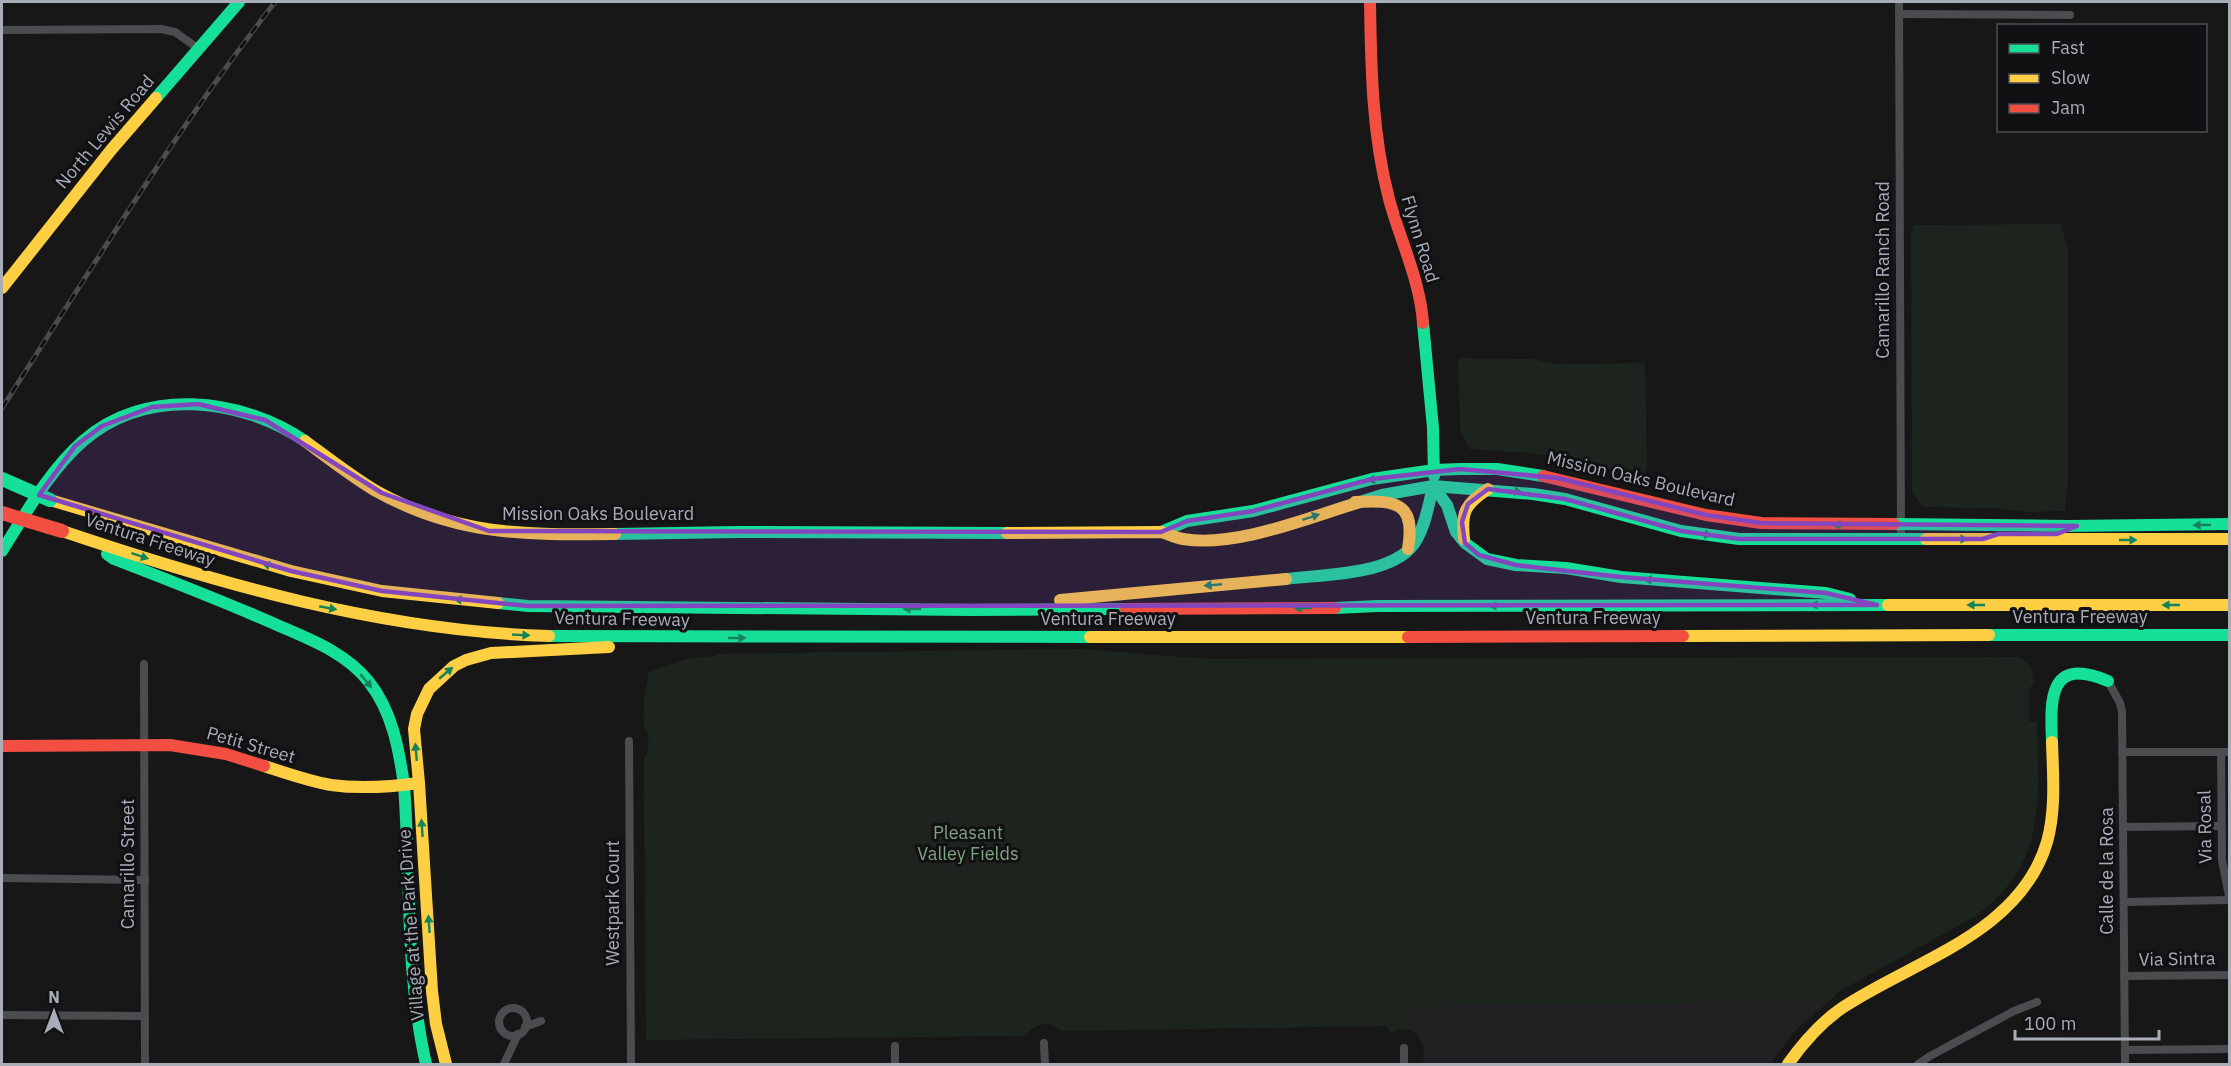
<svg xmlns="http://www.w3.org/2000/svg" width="2231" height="1066" viewBox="0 0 2231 1066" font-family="'IBM Plex Sans',sans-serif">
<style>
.built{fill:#212123}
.green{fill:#1d241e}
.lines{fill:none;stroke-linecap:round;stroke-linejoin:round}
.street{stroke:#4b4c50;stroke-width:8}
.fast{stroke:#16e098;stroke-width:12}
.slow{stroke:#ffcf43;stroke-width:12}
.jam{stroke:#f24e42;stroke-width:12}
.rail-casing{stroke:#4b4c4f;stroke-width:5}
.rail{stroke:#111113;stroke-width:3;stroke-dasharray:9;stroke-linecap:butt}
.fast-bridge{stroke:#16e098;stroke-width:14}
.jam-bridge{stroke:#f24e42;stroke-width:14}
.oneway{fill:#14835c}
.marked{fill:#8446be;fill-opacity:0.2;stroke:#8446be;stroke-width:4.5;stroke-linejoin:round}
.labels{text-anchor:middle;stroke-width:6;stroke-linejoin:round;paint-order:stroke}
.street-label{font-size:18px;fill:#a8adb8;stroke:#111113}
.park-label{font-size:18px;fill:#7fa381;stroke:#111113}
</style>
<rect width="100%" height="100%" fill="#171717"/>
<path class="built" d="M1829,1001L1795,1031L1770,1064H1421L1424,1059L1423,1045L1419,1037L1412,1030V1006Z"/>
<g class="green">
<path d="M2061,224L2068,251V478L2065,511L2026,512L1995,508L1923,507L1912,493L1911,230L1914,225Z"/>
<path d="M1458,358L1532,359L1558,364L1645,363L1647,463L1646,474L1629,478L1583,461L1530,453L1469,449L1460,428Z"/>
<path d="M1079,649L1209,659L2019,657L2031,666L2034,683L2029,689V721L2037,722C2038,803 2048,864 1974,917L1840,991L1829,1001L1412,1006V1030L1399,1029L1391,1033L1386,1026L1061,1031C1049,1019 1035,1024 1025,1036L646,1040L644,759C651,747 650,736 643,725C646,713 643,702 645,691C647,684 648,680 648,672L686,659L714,656L715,654Z"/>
</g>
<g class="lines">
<g class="street">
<path d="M1899,2L1901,539"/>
<path d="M1899,14L2070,15"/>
<path d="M2,30L161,29L175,32L199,49"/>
<path d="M144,664L145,1064"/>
<path d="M2108,681L2120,703L2122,711L2125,1064"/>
<path d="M629,741L631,1064"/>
<path d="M2122,752H2230"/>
<path d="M2221,752L2222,860L2230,901"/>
<path d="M2124,827L2221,826"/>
<path d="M2,878L145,880"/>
<path d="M2124,902L2229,900"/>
<path d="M2124,976L2230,975"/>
<circle cx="513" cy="1022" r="14"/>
<path d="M2,1015L145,1016"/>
<path d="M525,1027L541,1021"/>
<path d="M1044,1043L1045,1064"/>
<path d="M1404,1048V1064"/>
<path d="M2125,1050L2230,1049"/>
<path d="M504,1064L518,1034"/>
<path d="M895,1064V1046"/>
<path d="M1918,1064L1930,1056L2014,1011L2037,1002"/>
</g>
<g class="fast">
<path d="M156,98L239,2"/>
<path d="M1423,323L1433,428L1434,476"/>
<path d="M1433,486L1447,505L1456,532L1465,543L1487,559L1516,565L1566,568L1621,577L1826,593L1850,599"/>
<path d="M1357,503L1382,495L1433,486L1533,494L1565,499L1681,531L1739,539H1926"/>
<path d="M1894,524L2069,526L2230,524"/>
<path d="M1161,532L1187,521L1253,511L1372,479L1434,470L1460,469H1497L1543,476"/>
<path d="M615,534L738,532L1007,533"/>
<path d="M2,551C26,513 49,471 83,441C145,387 240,397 305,441"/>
<path d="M107,554L114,559C166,579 217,599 268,621C303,637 344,650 369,682C392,711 399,749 404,785"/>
<path d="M1286,579C1323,574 1398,576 1417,539C1426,523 1429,503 1433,486"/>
<path d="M498,603L528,606L970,610L1126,609"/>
<path d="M1335,608L1378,606L1888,605"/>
<path d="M1989,635H2230"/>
<path d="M549,636L1090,637"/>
<path d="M2052,742C2050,698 2049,656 2108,681"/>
<path d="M404,785C411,879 405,972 426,1064"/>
</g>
<g class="slow">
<path d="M2,288L111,150L156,98"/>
<path d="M305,441C328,458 351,476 376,491C457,536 525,535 615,534"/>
<path d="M50,500L291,571L382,591L498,603"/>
<path d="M1355,502C1396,500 1416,502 1408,549"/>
<path d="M62,531C220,584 381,631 549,636"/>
<path d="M1007,533L1161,532C1168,534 1176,538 1183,539C1235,548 1307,518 1357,503"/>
<path d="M1464,539C1461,512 1465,504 1488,489"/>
<path d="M1926,539H2230"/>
<path d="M1060,600L1286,579"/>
<path d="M1888,605H2230"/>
<path d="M1683,636L1989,635"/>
<path d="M1090,637H1408"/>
<path d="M264,766C286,773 308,781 331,785C360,789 390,787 419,783L432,991L436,1024L446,1064"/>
<path d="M419,783L414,729L417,714L429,689L454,666L466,660L491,653L609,647"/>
<path d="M1788,1064C1803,1043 1820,1023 1842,1008C1912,961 2020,934 2047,842C2056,810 2053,775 2052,742"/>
</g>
<g class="jam">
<path d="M1370,2C1371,68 1372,134 1389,199C1400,240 1420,280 1423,323"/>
<path d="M1543,476L1706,515L1761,523L1894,524"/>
<path d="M1126,609L1335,608"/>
<path d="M1408,637L1683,636"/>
<path d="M2,746L170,745L226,754L264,766"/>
</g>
<defs>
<path id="rail" d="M2,408C90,271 175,131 275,2"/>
</defs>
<use href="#rail" class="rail-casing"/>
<use href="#rail" class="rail"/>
<path class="fast-bridge" d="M2,479L50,500"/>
<path class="jam-bridge" d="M2,513L62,531"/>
</g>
<defs><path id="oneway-solid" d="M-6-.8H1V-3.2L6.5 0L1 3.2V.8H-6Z" transform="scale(1.5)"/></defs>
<g class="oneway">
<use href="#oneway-solid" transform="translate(1376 479) rotate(168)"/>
<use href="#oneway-solid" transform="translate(1513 491) rotate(6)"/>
<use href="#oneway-solid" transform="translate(1311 517) rotate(-18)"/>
<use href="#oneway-solid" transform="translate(1842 525) rotate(179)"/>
<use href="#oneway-solid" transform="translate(2202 525) rotate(179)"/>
<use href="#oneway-solid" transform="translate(1703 534) rotate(9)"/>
<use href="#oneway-solid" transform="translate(1959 539) rotate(1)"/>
<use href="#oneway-solid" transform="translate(2128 540)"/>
<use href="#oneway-solid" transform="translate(140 556) rotate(18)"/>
<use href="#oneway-solid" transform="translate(271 566) rotate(-164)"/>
<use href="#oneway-solid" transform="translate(1653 580) rotate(-176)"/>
<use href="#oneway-solid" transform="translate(1213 585) rotate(175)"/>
<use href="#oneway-solid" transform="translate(463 600) rotate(-175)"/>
<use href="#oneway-solid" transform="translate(1819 605) rotate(180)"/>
<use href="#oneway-solid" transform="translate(1976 605) rotate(-180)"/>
<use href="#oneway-solid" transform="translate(2171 605) rotate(-180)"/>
<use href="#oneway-solid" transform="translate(1498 606) rotate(180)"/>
<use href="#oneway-solid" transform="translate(328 608) rotate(11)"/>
<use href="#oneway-solid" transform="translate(1303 608) rotate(180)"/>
<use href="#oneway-solid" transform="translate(912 609) rotate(-180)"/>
<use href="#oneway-solid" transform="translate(521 635) rotate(3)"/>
<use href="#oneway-solid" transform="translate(737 638)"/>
<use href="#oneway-solid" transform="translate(446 673) rotate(-40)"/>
<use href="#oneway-solid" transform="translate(366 681) rotate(50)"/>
<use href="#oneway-solid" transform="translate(416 752) rotate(-95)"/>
<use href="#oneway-solid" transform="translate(422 828) rotate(-94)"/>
<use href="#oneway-solid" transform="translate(429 924) rotate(-94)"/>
</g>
<path class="marked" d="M198,404L265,420L382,493L489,531L1161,532L1187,521L1253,511L1372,479L1460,469L1558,478L1706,515L1761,523L2077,526L2057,534H1998L1983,539H1739L1681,531L1565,499L1488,489L1468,504L1462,522L1465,543L1479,555L1516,565L1621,577L1826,593L1877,605L528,606L382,591L291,571L39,495L75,446L102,426L152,407Z"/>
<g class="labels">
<g class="street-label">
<text transform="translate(105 132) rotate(-50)" y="6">North Lewis Road</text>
<text transform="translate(1420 239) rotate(73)" y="6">Flynn Road</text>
<text transform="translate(1883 270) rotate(-90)" y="6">Camarillo Ranch Road</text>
<text transform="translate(1641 479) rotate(13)" y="6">Mission Oaks Boulevard</text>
<text x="598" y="520">Mission Oaks Boulevard</text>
<text transform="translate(150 540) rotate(18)" y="6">Ventura Freeway</text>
<text x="2080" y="623">Ventura Freeway</text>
<text x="1593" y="624">Ventura Freeway</text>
<text transform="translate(622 619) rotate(1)" y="6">Ventura Freeway</text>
<text x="1108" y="625">Ventura Freeway</text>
<text transform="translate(251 745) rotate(16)" y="6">Petit Street</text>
<text transform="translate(2205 827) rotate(-91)" y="6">Via Rosal</text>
<text transform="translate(128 864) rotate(-90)" y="6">Camarillo Street</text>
<text transform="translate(2107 871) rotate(-90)" y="6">Calle de la Rosa</text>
<text transform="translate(613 903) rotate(-90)" y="6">Westpark Court</text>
<text transform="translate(411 925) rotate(-94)" y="6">Village at the Park Drive</text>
<text transform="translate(2177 959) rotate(-1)" y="6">Via Sintra</text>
</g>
<g class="park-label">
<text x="968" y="839">Pleasant<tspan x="968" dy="21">Valley Fields</tspan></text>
</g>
</g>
<rect width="2231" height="1066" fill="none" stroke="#a8adb8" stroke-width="6"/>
<rect x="1997" y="24" width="210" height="108" fill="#111113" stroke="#4d4f55" stroke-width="1.5"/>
<rect x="2009" y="44" width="30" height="9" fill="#16e098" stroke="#4d4f55" stroke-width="1.5"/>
<text x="2051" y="54" font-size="18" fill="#a8adb8">Fast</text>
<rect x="2009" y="74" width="30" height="9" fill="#ffcf43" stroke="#4d4f55" stroke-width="1.5"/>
<text x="2051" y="84" font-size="18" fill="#a8adb8">Slow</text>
<rect x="2009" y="104" width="30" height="9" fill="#f24e42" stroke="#4d4f55" stroke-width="1.5"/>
<text x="2051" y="114" font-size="18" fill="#a8adb8">Jam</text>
<g transform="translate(54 1012)" stroke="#111113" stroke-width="4.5" paint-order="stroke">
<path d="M0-4.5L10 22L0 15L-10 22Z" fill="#a8adb8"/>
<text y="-9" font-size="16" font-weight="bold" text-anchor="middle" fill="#a8adb8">N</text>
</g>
<path d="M2015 1030v9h144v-9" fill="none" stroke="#a8adb8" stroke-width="3"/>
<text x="2024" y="1030" font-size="18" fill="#a8adb8" stroke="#111113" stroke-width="4.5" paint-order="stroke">100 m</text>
</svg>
